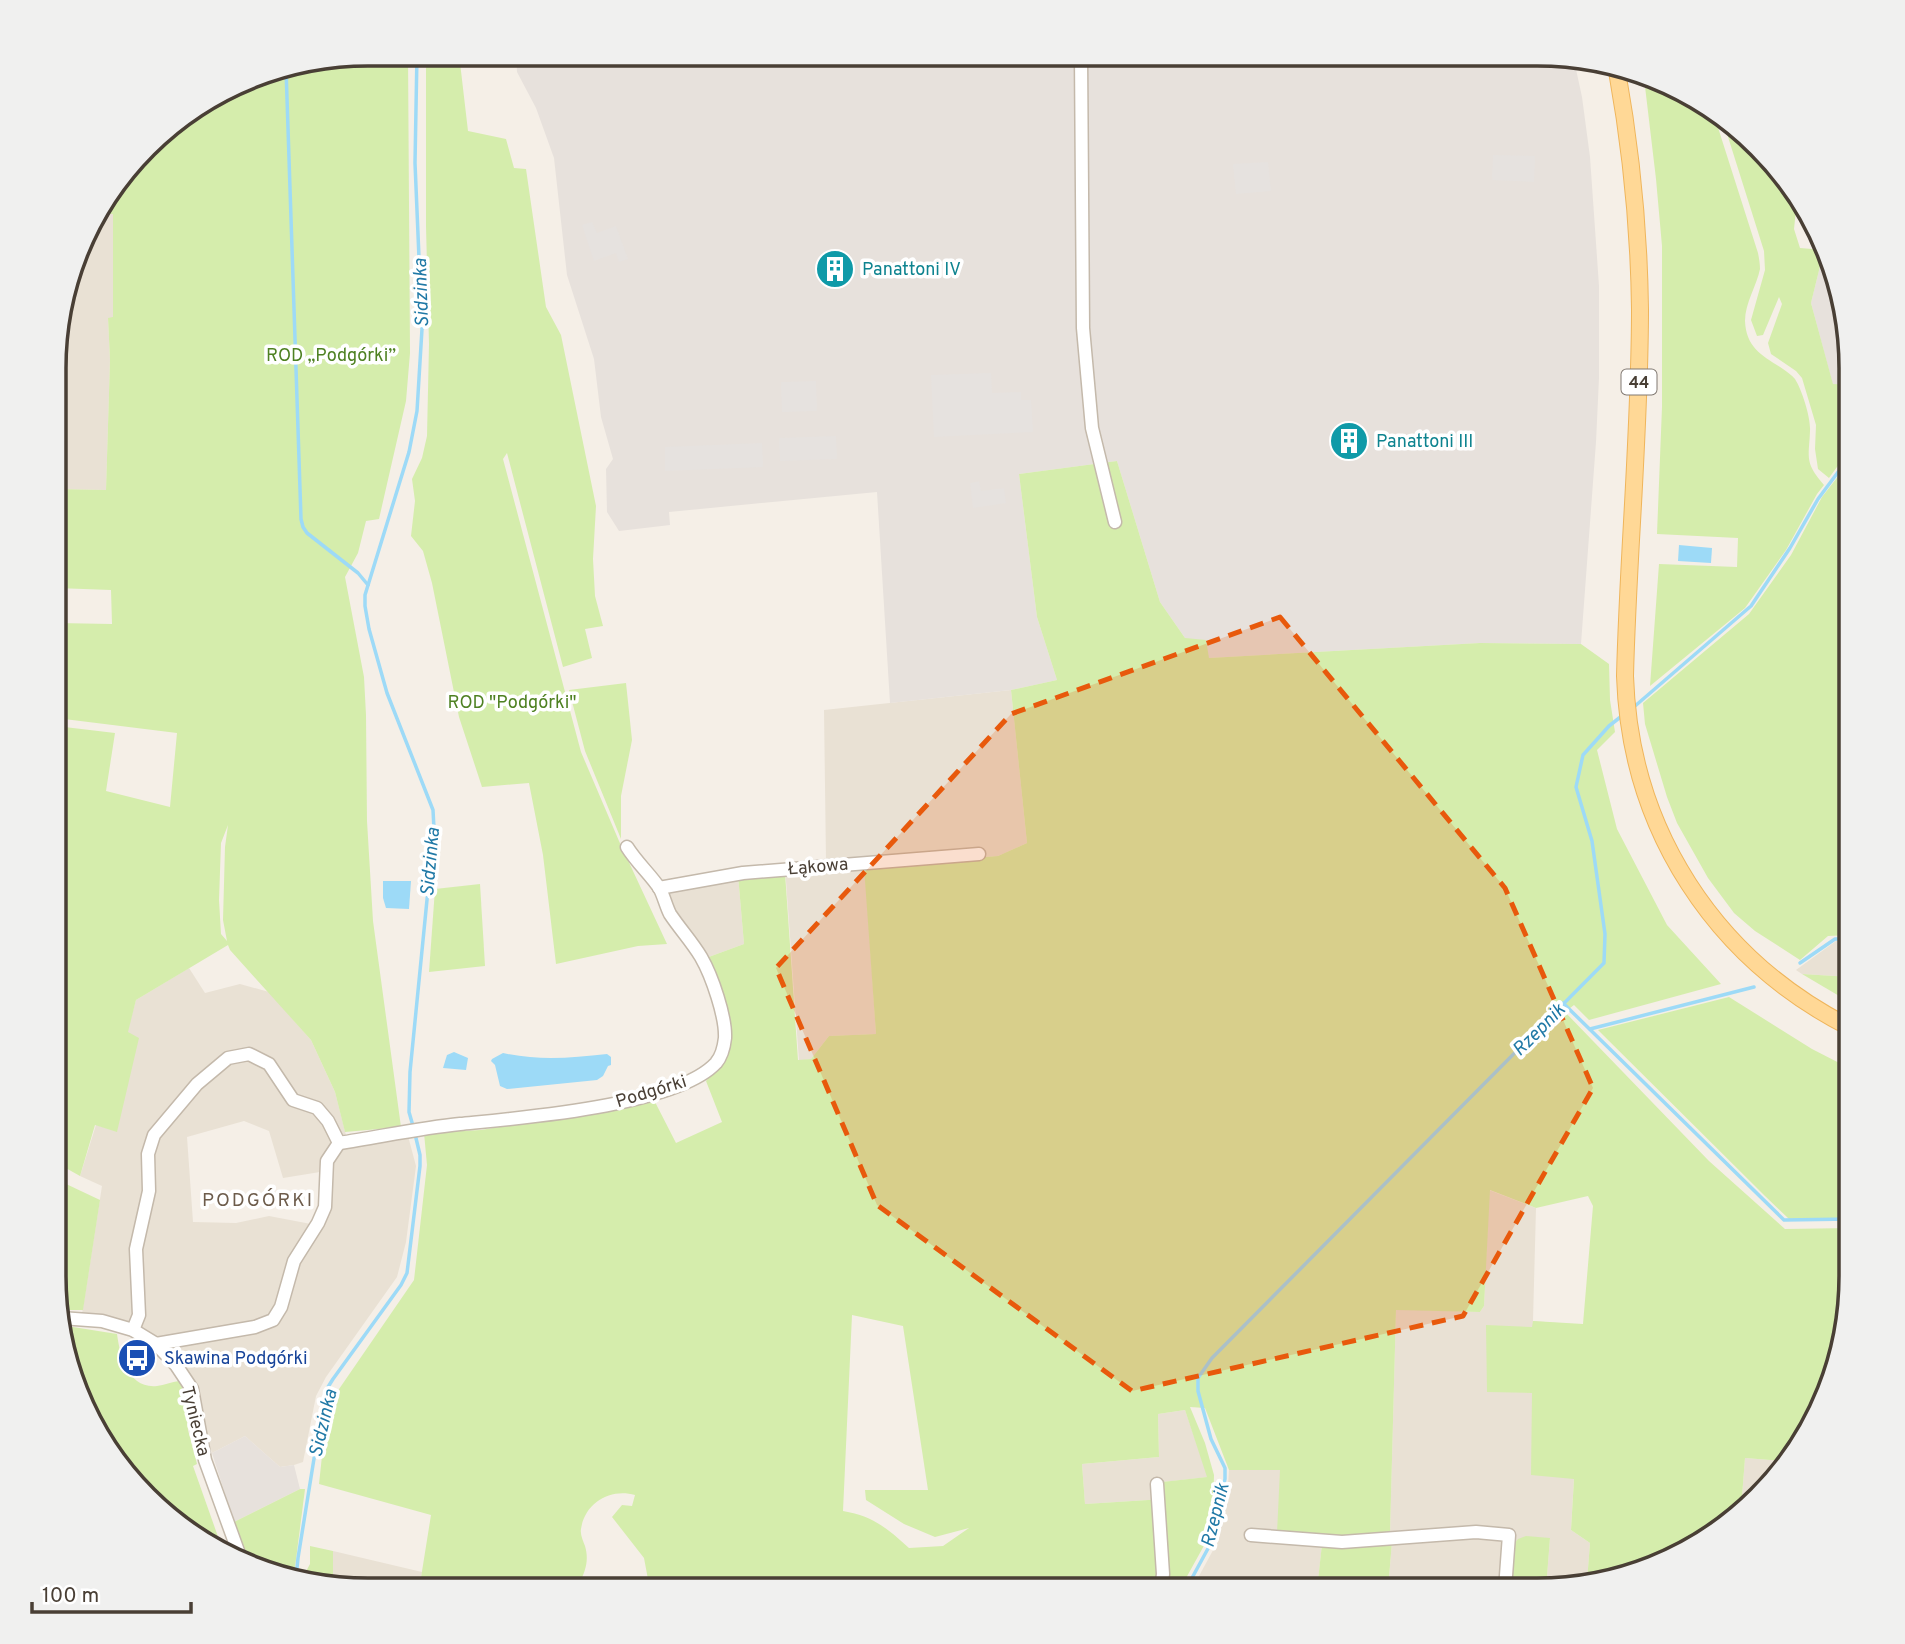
<svg xmlns="http://www.w3.org/2000/svg" width="1905" height="1644" viewBox="0 0 1905 1644" font-family="Overpass,sans-serif">
<style>
.residential{fill:#e9e1d4;fill-rule:evenodd}
.industrial{fill:#e7e1dc}
.green{fill:#d5edac;fill-rule:evenodd}
.parking{fill:#e6e2df}
.water{fill:#9ddaf7}
.lines{fill:none;stroke-linecap:round;stroke-linejoin:round}
.stream{stroke:#9ddaf7;stroke-width:3.5}
.minor-casing{stroke:#c4b9ab;stroke-width:15}
.major-casing{stroke:#efb55b;stroke-width:18}
.minor{stroke:#fff;stroke-width:12}
.major{stroke:#ffd896;stroke-width:16}
.marked{fill:#e8590c;fill-opacity:0.2;stroke:#e8590c;stroke-width:5;stroke-dasharray:14 9;stroke-linejoin:round}
.labels{text-anchor:middle;stroke-width:7;stroke-linejoin:round;paint-order:stroke}
.shield{fill:#fff;stroke:#807972;stroke-width:2}
.shield-label{font-size:16px;font-weight:bold;fill:#493f35}
.culture-label{font-size:18px;fill:#0d838f;stroke:#fff;text-anchor:start}
.park-label{font-size:18px;fill:#4e8122;stroke:#fff}
.street-label{font-size:18px;fill:#493f35;stroke:#fff}
.transit-label{font-size:18px;fill:#164399;stroke:#fff;text-anchor:start}
.water-label{font-size:19px;font-style:italic;fill:#2079a6;stroke:#fff}
.neighbourhood-label{font-size:19px;letter-spacing:2px;fill:#6d5c4b;stroke:#fff}
.rim{fill:none;stroke:#493f35;stroke-width:3.5}
</style>
<rect width="100%" height="100%" fill="#f5efe7"/>
<g class="residential">
<path d="M106,199L107,213H113L114,266L113,318H108L110,360L106,490L57,489V327L96,212Z"/>
<path d="M1011,690L1027,843L998,856L865,867L876,1034L829,1036L811,1059L799,1061L785,867L826,861L824,710Z"/>
<path d="M738,875L744,944L706,958L665,899L669,890Z"/>
<path d="M1850,940L1851,977L1802,974L1796,970L1836,941Z"/>
<path d="M189,968L205,993L240,984L269,992L311,1040L335,1092L349,1147L408,1136L416,1166L406,1242L397,1277L326,1377L316,1396L303,1462L294,1465L280,1467L245,1436L212,1453L205,1435L202,1407L194,1381L154,1336L82,1314L102,1186L80,1176L96,1125L117,1131L127,1032L136,1000ZM244,1121L269,1131L283,1178L320,1172L321,1199L311,1224L269,1216L236,1223L193,1222L187,1137Z"/>
<path d="M1489,1190L1536,1208L1533,1321L1583,1325L1571,1530L1590,1543L1587,1581L1557,1589H1546L1550,1538L1509,1589H1388L1392,1542L1390,1534L1396,1309L1480,1312L1484,1306Z"/>
<path d="M1185,1410L1208,1477L1163,1482L1164,1499L1085,1504L1082,1464L1159,1457L1158,1414Z"/>
<path d="M1745,1458L1783,1461L1758,1498L1741,1510Z"/>
<path d="M1229,1470H1280L1323,1536L1317,1589H1192L1218,1541L1227,1502Z"/>
<path d="M333,1551L422,1572L419,1590H369L333,1583Z"/>
</g>
<g class="industrial">
<path d="M516,54L1557,55L1574,60L1582,97L1590,157L1599,286V378L1596,442L1581,644L1480,643L1209,658L1185,638L1160,602L1117,461L1019,474L1037,617L1057,680L1011,690L890,703L877,492L669,512L670,525L619,531L607,512L606,469L613,459L601,417L594,359L567,275L554,158L536,108L517,72Z"/>
<path d="M1825,246L1850,348V385H1833L1811,303Z"/>
<path d="M245,1436L280,1467L294,1465L300,1489L234,1522L212,1453Z"/>
</g>
<g class="green">
<path d="M369,54H408L410,353L406,401L379,519L366,521L358,553L345,577L364,677L366,715L367,821L373,921L401,1127L345,1132L335,1092L311,1040L230,950L228,945L136,1000L128,1032L139,1038L117,1132L95,1125L80,1176L55,1162L56,726L115,733L106,791L170,807L177,733L56,718V623L112,624L111,590L56,588L57,489L106,490L110,360L108,318L113,317V214H107L106,199L162,132L267,71ZM228,825L225,847L223,920L227,941L221,934L219,900L221,843Z"/>
<path d="M426,54H459L468,131L506,139L514,168L526,169L546,307L561,335L596,506L593,559L595,596L603,626L585,629L592,658L563,667L507,453L503,459L581,752L619,841L667,944L638,946L556,964L543,855L529,783L482,787L459,717L432,583L423,551L411,536L415,501L412,479L422,458L427,436L429,344L426,226Z"/>
<path d="M1644,78L1675,87L1714,115L1758,253C1759,258 1760,264 1760,269C1757,285 1745,303 1745,321C1746,348 1763,356 1783,369C1787,372 1792,375 1795,379C1802,390 1811,418 1810,431C1809,458 1804,462 1824,485L1817,494L1786,550L1745,608L1650,686L1659,564L1737,567L1738,538L1657,534L1662,407V246L1656,179Z"/>
<path d="M1723,121L1759,147L1801,209L1796,210L1794,229L1800,248L1824,250L1811,303L1833,384L1850,385V449L1829,478L1818,469L1815,449L1816,425L1802,378L1796,371L1771,354L1768,343L1782,304L1779,297L1763,335L1757,336L1751,320L1765,270L1764,251Z"/>
<path d="M1117,461L1160,602L1185,638L1206,640L1209,658L1480,643L1581,644L1609,664L1610,700L1615,732L1597,750L1617,829L1667,925L1721,984L1589,1020L1574,1005L1565,1012L1709,1161L1785,1229L1851,1228V1275L1827,1396L1783,1461L1745,1458L1741,1510L1675,1557L1587,1581L1590,1543L1571,1530L1574,1479L1531,1475L1532,1393L1487,1392L1486,1325L1532,1327L1533,1321L1583,1324L1593,1206L1588,1196L1536,1208L1490,1190L1484,1306L1480,1312L1396,1310L1390,1534L1344,1538L1277,1533L1280,1470H1229L1205,1408L1190,1407L1205,1443L1214,1475L1213,1514L1206,1542L1180,1589L650,1590L644,1558L612,1517L622,1505L632,1506L635,1495C611,1488 585,1502 581,1529C580,1534 583,1541 585,1546C589,1559 586,1571 579,1583L564,1588L518,1580L516,1590H419L431,1515L319,1484L322,1456L337,1392L414,1280L427,1165L424,1133L481,1130L655,1102L676,1143L722,1122L706,1081L729,1053L730,1040L706,958L744,944L738,875L785,873L798,1060L811,1059L829,1036L876,1034L864,867L998,856L1027,843L1011,690L1057,680L1037,617L1019,474ZM852,1315L903,1326L928,1490H865L866,1500L904,1524L935,1537L969,1528L943,1546L909,1548C887,1528 873,1516 843,1511ZM1185,1410L1207,1477L1162,1482L1164,1499L1085,1504L1082,1464L1159,1457L1158,1414Z"/>
<path d="M1850,461V469L1848,472L1850,480V935L1828,936L1800,960L1755,931L1734,913L1708,878L1677,823L1667,797L1645,724L1643,703L1749,614L1791,555L1822,497Z"/>
<path d="M626,683L632,740L621,796V839L585,751L569,690Z"/>
<path d="M480,884L485,966L429,972L435,889Z"/>
<path d="M1802,974L1851,977V1003Z"/>
<path d="M1729,997L1812,1049L1851,1069V1218L1789,1219L1765,1196L1598,1030Z"/>
<path d="M55,1183H64L100,1200L83,1310H59L55,1296Z"/>
<path d="M63,1327H73L117,1334C120,1356 128,1389 157,1386C164,1385 172,1382 179,1381L186,1396L188,1430L197,1464L193,1466L222,1548L146,1497L87,1414Z"/>
<path d="M300,1489H305L295,1567L290,1574L249,1566L234,1522Z"/>
<path d="M1526,1536L1550,1538L1546,1589H1509L1513,1545L1518,1539Z"/>
<path d="M1392,1542L1388,1589H1317L1322,1544Z"/>
<path d="M310,1546L333,1551V1583L303,1577L310,1564Z"/>
</g>
<g class="parking">
<path d="M1493,155L1535,156L1534,182L1492,180Z"/>
<path d="M1268,162L1271,191L1236,194L1233,164Z"/>
<path d="M592,222L597,233L616,226L628,259L619,262L616,253L594,261L582,225Z"/>
<path d="M991,373L992,393L1021,392V400H1031L1033,432L934,437L931,375Z"/>
<path d="M816,381L817,411L782,412L781,382Z"/>
<path d="M836,436L837,459L780,461L779,438Z"/>
<path d="M762,443L763,467L665,471V447Z"/>
<path d="M979,481L981,491L1004,488L1006,503L973,508L970,483Z"/>
</g>
<g class="water">
<path d="M1679,545L1712,548L1711,563L1678,561Z"/>
<path d="M383,881H411L409,909L386,908L383,898Z"/>
<path d="M454,1052L468,1058L466,1070L443,1068L447,1055Z"/>
<path d="M503,1053C540,1061 570,1058 607,1054L611,1057V1065L608,1066L603,1076L597,1080L507,1089L500,1086L495,1065L491,1061L492,1059Z"/>
</g>
<g class="lines">
<g class="stream">
<path d="M286,68L301,519L303,527L307,533L358,573L368,585"/>
<path d="M1635,706L1751,606L1790,548L1818,499L1850,456"/>
<path d="M1800,963L1835,939H1850"/>
<path d="M1563,1003L1784,1220L1851,1219"/>
<path d="M1590,1029L1754,987"/>
<path d="M413,1126L409,1112L410,1072L434,829L433,810L387,693L369,629L365,606V595L409,452L417,411L422,329L415,163L417,54"/>
<path d="M293,1575L297,1568L298,1558L322,1409L328,1387L333,1379L401,1285L407,1273L420,1166V1155L415,1134"/>
<path d="M1186,1589L1211,1543L1225,1479V1468L1211,1439L1198,1391V1378L1212,1358L1604,963L1605,934L1592,841L1576,787L1583,755L1609,726L1623,715"/>
</g>
<defs>
<g id="minor">
<path d="M1081,55L1083,328L1092,428L1115,522"/>
<path d="M659,888L743,873L979,854"/>
<path d="M339,1143C379,1137 420,1128 460,1124C520,1118 676,1106 716,1063C722,1056 724,1047 725,1038C726,1017 712,976 701,957C692,942 680,929 670,914C666,906 664,897 660,889C651,875 637,863 627,847"/>
<path d="M61,1318L102,1321L133,1330L156,1344L176,1365L192,1389L205,1460L242,1562"/>
<path d="M133,1330L139,1315L136,1249L149,1191L148,1154L154,1135L197,1084L228,1058L249,1054L269,1064L293,1100L317,1108L328,1121L339,1143L327,1161L325,1207L318,1223L294,1261L281,1307L273,1320L255,1327L156,1344"/>
<path d="M1157,1484L1163,1574L1161,1589"/>
<path d="M1251,1535L1342,1542L1476,1532L1509,1535L1505,1589"/>
</g>
<path id="major" d="M1617,71C1631,149 1639,230 1640,309C1640,432 1628,554 1625,676C1630,829 1714,959 1851,1028"/>
</defs>
<use href="#minor" class="minor-casing"/>
<use href="#major" class="major-casing"/>
<use href="#minor" class="minor"/>
<use href="#major" class="major"/>
</g>
<path class="marked" d="M1280,617L1505,888L1593,1088L1463,1316L1132,1391L877,1205L776,968L1011,714Z"/>
<defs>
<symbol id="building-disc" viewBox="-11 -11 22 22"><circle r="9.5" fill="#0f9aa8" stroke="#fff"/><path d="M-4-6H4V6H1V3H-1V6H-4ZM-2.5-4.3h1.7v1.8h-1.7ZM.8-4.3h1.7v1.8H.8ZM-2.5-1h1.7V.8h-1.7ZM.8-1h1.7V.8H.8Z" fill="#fff"/></symbol>
<symbol id="bus-disc" viewBox="-11 -11 22 22"><circle r="9.5" fill="#1a4fb4" stroke="#fff"/><path d="M-5-6H5V4H4V6H2V4H-2V6H-4V4H-5ZM-3.5-4V0h7V-4ZM-3.5 1.2v1.5H-2V1.2ZM2 1.2v1.5H3.5V1.2Z" fill="#fff"/></symbol>
</defs>
<g fill-rule="evenodd">
<use href="#building-disc" x="813" y="247" width="44" height="44"/>
<use href="#building-disc" x="1327" y="419" width="44" height="44"/>
<use href="#bus-disc" x="115" y="1336" width="44" height="44"/>
</g>
<g class="labels">
<rect class="shield" x="1621.5" y="369.5" width="35" height="25" rx="5"/>
<g class="shield-label">
<text x="1639" y="388">44</text>
</g>
<g class="culture-label">
<text x="862" y="275">Panattoni IV</text>
<text x="1376" y="447">Panattoni III</text>
</g>
<g class="park-label">
<text x="331" y="361">ROD „Podgórki”</text>
<text x="512" y="708">ROD "Podgórki"</text>
</g>
<g class="street-label">
<text transform="translate(818 866) rotate(-5)" y="6">Łąkowa</text>
<text transform="translate(651 1091) rotate(-17)" y="6">Podgórki</text>
<text transform="translate(196 1421) rotate(76)" y="6">Tyniecka</text>
</g>
<g class="transit-label">
<text x="164" y="1364">Skawina Podgórki</text>
</g>
<g class="water-label">
<text transform="translate(420 293) rotate(-92)" y="7">Sidzinka</text>
<text transform="translate(429 862) rotate(-85)" y="7">Sidzinka</text>
<text transform="translate(1538 1029) rotate(-45)" y="7">Rzepnik</text>
<text transform="translate(322 1423) rotate(-77)" y="7">Sidzinka</text>
<text transform="translate(1214 1515) rotate(-76)" y="7">Rzepnik</text>
</g>
<g class="neighbourhood-label">
<text x="258" y="1206">PODGÓRKI</text>
</g>
</g>
<path d="M0 0H1905V1644H0ZM368 66H1537A302 302 0 0 1 1839 368V1276A302 302 0 0 1 1537 1578H368A302 302 0 0 1 66 1276V368A302 302 0 0 1 368 66Z" fill="#f0f0ef" fill-rule="evenodd"/>
<path class="rim" d="M368 66H1537A302 302 0 0 1 1839 368V1276A302 302 0 0 1 1537 1578H368A302 302 0 0 1 66 1276V368A302 302 0 0 1 368 66Z"/>
<path d="M32 1602v10h159v-10" fill="none" stroke="#493f35" stroke-width="3.5"/>
<text x="42" y="1602" font-size="21" fill="#493f35" stroke="#ffffff" stroke-width="5" paint-order="stroke">100 m</text>
</svg>
